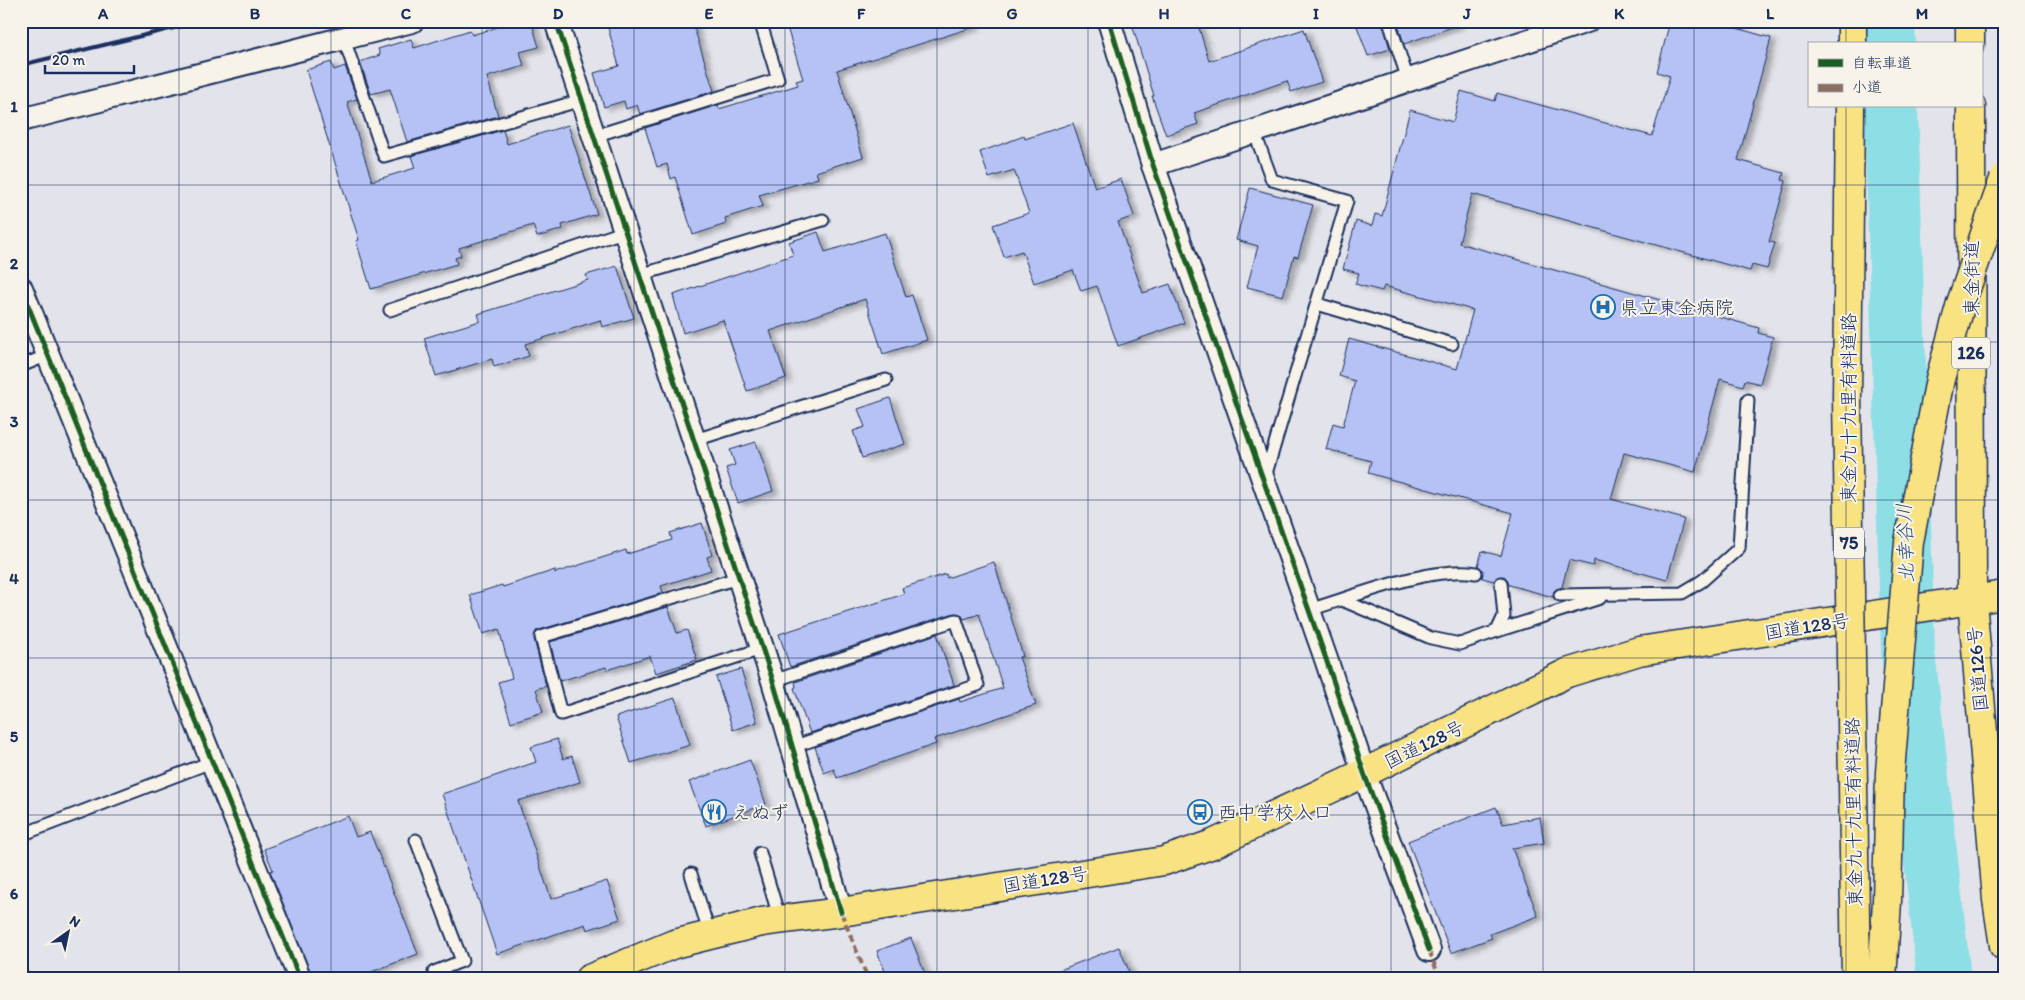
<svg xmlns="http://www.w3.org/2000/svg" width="2025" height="1000" viewBox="0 0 2025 1000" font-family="Itim,'Klee One',sans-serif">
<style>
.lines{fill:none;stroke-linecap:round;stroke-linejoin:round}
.river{stroke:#8ddfe5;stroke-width:54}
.building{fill:#b5c2f3;stroke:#1b2f5e;filter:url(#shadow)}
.service-casing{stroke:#1b2f5e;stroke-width:15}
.minor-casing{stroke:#1b2f5e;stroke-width:26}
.primary-casing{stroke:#1b2f5e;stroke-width:31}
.trunk-casing{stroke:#1b2f5e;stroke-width:31}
.service{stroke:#f7f3e8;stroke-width:11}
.minor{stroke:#f7f3e8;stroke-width:22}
.primary{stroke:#f8e281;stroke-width:28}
.trunk{stroke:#f8e281;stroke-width:28}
.rail{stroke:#1b2f5e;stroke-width:4}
.primary-bridge-casing{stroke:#1b2f5e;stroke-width:31;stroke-linecap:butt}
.primary-bridge{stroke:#f8e281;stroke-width:28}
.quiet{stroke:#8d6e63;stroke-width:4;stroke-dasharray:8 4;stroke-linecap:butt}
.cycleway-casing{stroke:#f7f3e8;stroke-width:8}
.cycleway{stroke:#1b5e20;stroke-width:5}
.grid{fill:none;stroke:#1b2f5e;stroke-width:1;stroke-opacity:0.55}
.labels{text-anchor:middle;stroke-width:4;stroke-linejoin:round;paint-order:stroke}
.shield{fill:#f7f3e8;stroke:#5d6a87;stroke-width:1}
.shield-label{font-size:18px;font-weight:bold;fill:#1b2f5e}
.street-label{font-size:19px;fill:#1b2f5e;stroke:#f7f3e8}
.poi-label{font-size:19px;fill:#1b2f5e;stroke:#f7f3e8;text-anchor:start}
.water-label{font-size:20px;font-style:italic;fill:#325279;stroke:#f7f3e8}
.neatline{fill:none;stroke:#1b2f5e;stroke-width:2}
.grid-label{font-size:16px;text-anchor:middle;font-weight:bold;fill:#1b2f5e}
</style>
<defs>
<filter id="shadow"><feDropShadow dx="5.5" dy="3" stdDeviation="2.5" flood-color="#0004"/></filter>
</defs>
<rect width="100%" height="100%" fill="#e3e4eb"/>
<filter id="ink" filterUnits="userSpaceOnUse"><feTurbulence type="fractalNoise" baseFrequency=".02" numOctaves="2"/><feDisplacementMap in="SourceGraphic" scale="10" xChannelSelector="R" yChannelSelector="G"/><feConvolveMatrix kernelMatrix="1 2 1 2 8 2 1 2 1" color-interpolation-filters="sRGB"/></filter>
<g filter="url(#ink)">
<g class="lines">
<g class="river">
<path d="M1888,21L1889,44"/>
<path d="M1891,106L1908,652L1944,979"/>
</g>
</g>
<g class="building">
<path d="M517,21H531L539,47L520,52L524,66L487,77L498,116L407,142L390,89L371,94L360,62L380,55L378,49L411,39L414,48L470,30L472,35Z"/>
<path d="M606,21H692L714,91L640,114L637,105L626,109L624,101L604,107L594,73L619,66Z"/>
<path d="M785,21H973L974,27L837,70L863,157L816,172L818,178L759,195L763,206L725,218L726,224L693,235L675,177L671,179L667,164L657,167L645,128L718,105L719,109L798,85L796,81L803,79Z"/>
<path d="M1131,21H1197L1209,61L1304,29L1322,82L1291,92L1287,81L1194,113L1198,124L1166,135L1152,96H1154Z"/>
<path d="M1355,21H1382L1390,49L1368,56Z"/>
<path d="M1397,21H1457L1458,25L1404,44Z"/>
<path d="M1670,21H1712L1771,38L1738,160L1784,173L1782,180L1786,181L1769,242L1775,243L1767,269L1752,265L1750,271L1472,194L1459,243L1759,328L1758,333L1773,337L1760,384L1745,380L1743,386L1720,379L1695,472L1624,453L1611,499L1684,519L1667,580L1594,560L1593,566L1569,560L1562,587L1554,591L1553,597L1509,585L1507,579L1504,576L1497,577L1494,581L1482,578L1483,570L1478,566L1482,551L1501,556L1513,513L1368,473L1371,461L1326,449L1333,423L1343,426L1355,381L1339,376L1349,339L1457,369L1473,310L1384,286L1382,291L1355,284L1359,273L1343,269L1356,221L1372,226L1375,214L1382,216L1410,110L1453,122L1461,91L1495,101L1497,93L1652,136L1670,76L1657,72Z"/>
<path d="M331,62L334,70L345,66L357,99L347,102L372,181L415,168L411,156L503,130L507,144L568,125L597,214L562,225L563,229L537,237L533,225L459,248L461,256L455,258L457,264L371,289L356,241L359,240L306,70Z"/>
<path d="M1073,123L1095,188L1121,179L1134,216L1118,222L1143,293L1170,284L1184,323L1118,346L1097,286L1081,291L1073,270L1034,283L1022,251L1004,257L993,225L1029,213L1014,170L989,178L980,152L1024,136L1025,139Z"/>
<path d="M1250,188L1313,205L1298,257L1294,256L1283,296L1247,287L1258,246L1236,240Z"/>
<path d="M818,232L825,252L885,233L906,297L912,295L927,340L883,354L865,299L770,331L786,378L747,391L723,320L683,333L673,295L793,255L789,242Z"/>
<path d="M617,266L634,318L602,327L600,320L525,344L529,356L494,367L492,359L436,376L424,338L480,321L478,314L588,280L586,275Z"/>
<path d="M890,398L905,444L862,458L853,431L865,427L858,409Z"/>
<path d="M756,442L773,491L738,503L726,468L735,465L730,450Z"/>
<path d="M702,523L712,555L707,557L711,570L661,586L663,593L536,631L534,639L546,686L536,689L543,712L511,722L498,682L512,678L499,629L483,634L470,595L502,585L503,587L555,570V573L626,550L627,554L672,540L670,533Z"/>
<path d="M994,562L1023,656L1019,657L1036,705L934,739L936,744L837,778L834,769L824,773L815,747L959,699L960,702L1003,688L979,614L964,619L961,614L954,613L790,667L779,634L904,594L902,588L946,574L947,578Z"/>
<path d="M668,607L677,633L687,630L697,660L656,673L650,656L607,670L606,667L560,681L550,642Z"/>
<path d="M937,634L954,685L810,733L794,688L796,687L795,682Z"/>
<path d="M741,669L757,722L733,730L716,677Z"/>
<path d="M675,698L690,745L631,763L616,717Z"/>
<path d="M557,739L563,759L572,756L580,782L518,801L551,899L607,881L620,919L587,930L585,924L497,954L442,794L536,762L531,747Z"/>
<path d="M750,760L766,804L706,826L689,782Z"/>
<path d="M1496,807L1503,824L1540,817L1544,843L1512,848L1538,916L1490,934L1492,938L1451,953L1408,841Z"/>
<path d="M348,816L356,837L370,832L418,954L353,979H313L270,871L273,870L264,849Z"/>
<path d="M911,938L927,979H888L877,951Z"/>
<path d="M1119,947L1129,971L1109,979H1043L1042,977Z"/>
</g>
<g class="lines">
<defs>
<g id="service">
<path d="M1389,21L1408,80"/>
<path d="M344,39L384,156L582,100"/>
<path d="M1254,131L1272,180L1347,201L1265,477"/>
<path d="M594,136L778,79L760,21"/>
<path d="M640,275L823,220"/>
<path d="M1317,304L1452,344"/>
<path d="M390,310L626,231"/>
<path d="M21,366L48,355"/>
<path d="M695,440L886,380"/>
<path d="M738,578L541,637L561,714L761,649"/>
<path d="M1560,595L1682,593L1702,581L1739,548L1748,400"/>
<path d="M1342,600L1431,638L1460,644L1497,631L1504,616L1501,583"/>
<path d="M1309,610C1353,597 1432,565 1476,573"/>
<path d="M1497,631L1600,598"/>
<path d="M773,681L956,620L978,685L792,747"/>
<path d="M21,835L211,762"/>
<path d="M416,840L462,961L434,972L436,979"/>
<path d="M760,853L780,920"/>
<path d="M691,874L710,935"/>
<path d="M21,974L22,979"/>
</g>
<g id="minor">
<path d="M556,21L773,681L841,912"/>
<path d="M1109,21L1153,165L1326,659L1364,773L1429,950"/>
<path d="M21,120L412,21"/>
<path d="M1153,165L1587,21"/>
<path d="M21,288L300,979"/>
</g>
<path id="primary" d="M1852,44V21"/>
<g id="trunk">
<path d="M1970,21V44"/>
<path d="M1971,106L1972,600L1997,900L2004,946"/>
<path d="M589,979L674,944L762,922L841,912L1164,861L1213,844L1364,773L1567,673L1639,651L2004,595"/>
</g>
</defs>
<use href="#service" class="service-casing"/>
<use href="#minor" class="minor-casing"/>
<use href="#primary" class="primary-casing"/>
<use href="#trunk" class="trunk-casing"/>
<use href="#service" class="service"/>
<use href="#minor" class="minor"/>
<use href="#primary" class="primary"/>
<use href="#trunk" class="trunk"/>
<path class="rail" d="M21,65L203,21"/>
<defs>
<g id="primary-bridge">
<path d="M1850,106L1847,398L1856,979"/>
<path d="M1882,979L1887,901L1890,772L1909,542L1940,379L1961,303L2004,179"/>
</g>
</defs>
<use href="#primary-bridge" class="primary-bridge-casing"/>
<use href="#primary-bridge" class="primary-bridge"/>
<g class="quiet">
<path d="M841,912L868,979"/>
<path d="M1429,950L1440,979"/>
</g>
<defs>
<g id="cycleway">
<path d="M556,21L773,681L841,912"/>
<path d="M1109,21L1153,165L1326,659L1364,773L1429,950"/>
<path d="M21,288L300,979"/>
</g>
</defs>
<use href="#cycleway" class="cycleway-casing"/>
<use href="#cycleway" class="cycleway"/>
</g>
</g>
<path class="grid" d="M179,21V979M331,21V979M482,21V979M634,21V979M785,21V979M937,21V979M1088,21V979M1240,21V979M1391,21V979M1543,21V979M1694,21V979M1846,21V44M1846,106V979M21,185H2004M21,342H2004M21,500H2004M21,658H2004M21,815H2004"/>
<defs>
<symbol id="hospital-ring" viewBox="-11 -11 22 22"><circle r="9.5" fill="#f7f3e8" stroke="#1f6fb2" stroke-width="1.5"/><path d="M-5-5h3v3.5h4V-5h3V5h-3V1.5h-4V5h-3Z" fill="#1f6fb2"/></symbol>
<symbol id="restaurant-ring" viewBox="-11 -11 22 22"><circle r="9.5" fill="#f7f3e8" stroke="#1f6fb2" stroke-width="1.5"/><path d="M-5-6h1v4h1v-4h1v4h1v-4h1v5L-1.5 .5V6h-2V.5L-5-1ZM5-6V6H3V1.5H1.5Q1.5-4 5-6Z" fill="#1f6fb2"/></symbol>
<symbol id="bus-ring" viewBox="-11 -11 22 22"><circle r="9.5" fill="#f7f3e8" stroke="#1f6fb2" stroke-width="1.5"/><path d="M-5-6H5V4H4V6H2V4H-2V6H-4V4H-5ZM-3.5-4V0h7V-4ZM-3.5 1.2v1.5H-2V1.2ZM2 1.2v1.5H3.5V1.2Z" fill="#1f6fb2"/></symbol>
</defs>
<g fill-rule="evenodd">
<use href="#hospital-ring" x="1589" y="293" width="28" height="28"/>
<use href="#restaurant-ring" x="700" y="798" width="28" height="28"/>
<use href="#bus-ring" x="1186" y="798" width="28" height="28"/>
</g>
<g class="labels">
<g class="shield">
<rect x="1952" y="337.5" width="38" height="31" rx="4"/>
<rect x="1834" y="527.5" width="30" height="31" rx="4"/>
</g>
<g class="shield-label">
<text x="1971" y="359">126</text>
<text x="1849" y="549">75</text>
</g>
<g class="street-label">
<text transform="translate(1971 278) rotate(-90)" y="7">東金街道</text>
<text transform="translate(1848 408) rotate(-90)" y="7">東金九十九里有料道路</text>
<text transform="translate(1807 626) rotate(-9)" y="7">国道128号</text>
<text transform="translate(1977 669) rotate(-95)" y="7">国道126号</text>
<text transform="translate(1424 744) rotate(-26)" y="7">国道128号</text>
<text transform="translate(1853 812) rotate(-91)" y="7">東金九十九里有料道路</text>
<text transform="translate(1045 879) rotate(-9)" y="7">国道128号</text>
</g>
<g class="poi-label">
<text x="1620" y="314">県立東金病院</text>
<text x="732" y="819">えぬず</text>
<text x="1218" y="819">西中学校入口</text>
</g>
<g class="water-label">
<text transform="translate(1905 543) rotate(-92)" y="7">北幸谷川</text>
</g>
</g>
<rect width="2025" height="1000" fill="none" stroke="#f7f3e8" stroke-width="55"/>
<rect x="1808" y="42" width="175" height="65" fill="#f7f3e8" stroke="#9fa5b1"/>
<rect x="1818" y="59" width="25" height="8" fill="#1b5e20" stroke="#9fa5b1"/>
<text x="1852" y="68" font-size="15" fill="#1b2f5e">自転車道</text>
<rect x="1818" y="84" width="25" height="8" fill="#8d6e63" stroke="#9fa5b1"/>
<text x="1852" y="92" font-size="15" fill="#1b2f5e">小道</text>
<g transform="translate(68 932) rotate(33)" stroke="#f7f3e8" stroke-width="4" paint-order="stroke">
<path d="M0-4L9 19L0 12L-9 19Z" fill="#1b2f5e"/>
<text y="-8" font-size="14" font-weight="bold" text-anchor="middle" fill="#1b2f5e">N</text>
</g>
<path d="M45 65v8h89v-8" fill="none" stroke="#1b2f5e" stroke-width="2.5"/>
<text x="52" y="65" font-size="15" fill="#1b2f5e" stroke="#f7f3e8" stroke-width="4" paint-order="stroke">20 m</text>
<rect x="28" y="28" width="1970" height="944" class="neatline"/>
<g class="grid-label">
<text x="103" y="19">A</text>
<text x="255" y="19">B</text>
<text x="406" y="19">C</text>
<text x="558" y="19">D</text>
<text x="709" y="19">E</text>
<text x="861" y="19">F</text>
<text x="1012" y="19">G</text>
<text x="1164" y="19">H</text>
<text x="1316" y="19">I</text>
<text x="1467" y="19">J</text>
<text x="1619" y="19">K</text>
<text x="1770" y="19">L</text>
<text x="1922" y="19">M</text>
<text x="14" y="112">1</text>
<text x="14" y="269">2</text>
<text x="14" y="427">3</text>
<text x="14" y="584">4</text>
<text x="14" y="742">5</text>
<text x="14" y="899">6</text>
</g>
</svg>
